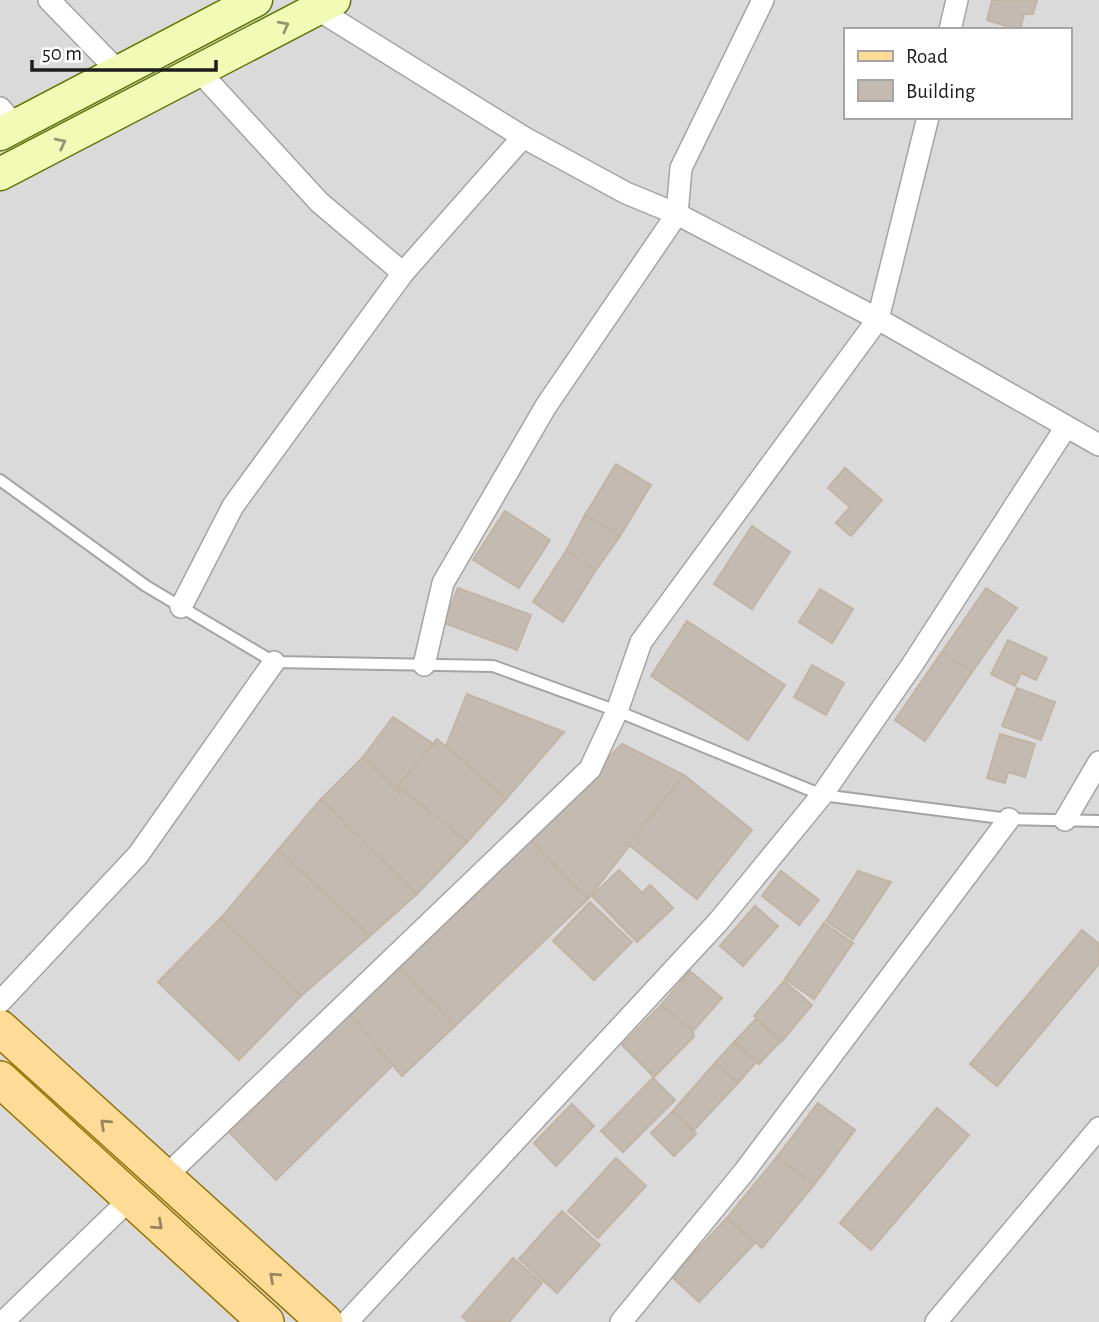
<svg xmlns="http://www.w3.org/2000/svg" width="1099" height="1322" viewBox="0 0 1099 1322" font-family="'Alegreya Sans',sans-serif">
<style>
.residential{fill:#dbdada;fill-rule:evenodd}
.building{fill:#c3bbb2;stroke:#c1b4a5;stroke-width:2}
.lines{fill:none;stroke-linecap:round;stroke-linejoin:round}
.service-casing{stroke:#a4a4a4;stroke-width:14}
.minor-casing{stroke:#a4a4a4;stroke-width:24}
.secondary-casing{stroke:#5f7602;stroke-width:35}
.primary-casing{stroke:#967300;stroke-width:38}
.service{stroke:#fff;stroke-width:10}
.minor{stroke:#fff;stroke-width:21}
.secondary{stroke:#f1fbb5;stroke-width:32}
.primary{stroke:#fedc98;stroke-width:35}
.oneway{stroke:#929771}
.oneway2{stroke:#998661}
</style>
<rect width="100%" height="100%" fill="#efece3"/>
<path class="residential" d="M0,0H1099V1322H0ZM845,30H1069V117H845Z"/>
<g class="building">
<path d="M992,0H1037L1033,14H1024L1020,30L987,20Z"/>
<path d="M616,464L651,485L620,536L585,515Z"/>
<path d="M845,468L882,500L851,536L836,523L850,507L828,488Z"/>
<path d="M505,511L550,540L519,588L473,560Z"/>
<path d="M585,515L620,536L596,570L566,551Z"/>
<path d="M752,526L790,552L752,609L714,584Z"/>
<path d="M566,551L596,570L563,622L533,602Z"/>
<path d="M458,588L531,615L517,650L444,623Z"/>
<path d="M986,588L1017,608L972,672L942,652Z"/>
<path d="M820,589L853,609L832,643L799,622Z"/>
<path d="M687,621L785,685L748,740L651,676Z"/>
<path d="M1008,640L1047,658L1036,680L1021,673L1015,686L991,674Z"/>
<path d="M942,652L972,672L925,741L895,720Z"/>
<path d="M812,665L844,683L826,715L794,697Z"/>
<path d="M1017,688L1055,702L1041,740L1002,726Z"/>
<path d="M467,694L564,732L506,799L446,746Z"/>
<path d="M393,717L432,743L399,793L363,757Z"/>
<path d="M1000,734L1035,744L1025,777L1008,772L1005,783L987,778Z"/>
<path d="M437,739L506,799L467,842L398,786Z"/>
<path d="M622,744L684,775L588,899L528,837Z"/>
<path d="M363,757L399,793L398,786L467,842L417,894L321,799Z"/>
<path d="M684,775L752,830L697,899L628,844Z"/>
<path d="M321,799L417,894L370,936L278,850Z"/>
<path d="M528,837L588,899L455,1026L396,964Z"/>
<path d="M278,850L370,936L301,996L221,918Z"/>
<path d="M619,870L642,893L650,885L673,908L637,942L592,896Z"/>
<path d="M781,871L819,900L799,925L762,896Z"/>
<path d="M858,871L891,882L853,939L826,921Z"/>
<path d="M590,902L632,942L594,980L553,941Z"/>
<path d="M755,906L778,926L743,966L720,946Z"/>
<path d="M221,918L301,996L239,1060L158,982Z"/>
<path d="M824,923L853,943L814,999L785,979Z"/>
<path d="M1082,930L1099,944V964L997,1086L970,1064Z"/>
<path d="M396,964L455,1026L402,1076L346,1011Z"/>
<path d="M690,971L722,998L693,1031L661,1005Z"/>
<path d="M784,981L812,1005L782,1041L754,1016Z"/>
<path d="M661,1005L693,1031L694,1037L654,1077L622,1045Z"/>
<path d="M346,1011L393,1065L276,1180L226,1129Z"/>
<path d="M756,1019L780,1042L759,1064L735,1041Z"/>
<path d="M734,1042L756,1062L738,1083L715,1063Z"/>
<path d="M715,1063L738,1083L694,1130L673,1111Z"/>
<path d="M653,1078L675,1100L623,1152L601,1131Z"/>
<path d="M818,1103L855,1130L814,1185L777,1157Z"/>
<path d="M572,1104L594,1126L556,1166L534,1143Z"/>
<path d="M937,1108L969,1135L871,1250L840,1223Z"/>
<path d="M673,1111L696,1134L674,1156L651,1133Z"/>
<path d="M777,1157L814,1185L762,1248L727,1218Z"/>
<path d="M616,1158L646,1186L598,1238L568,1211Z"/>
<path d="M562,1211L600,1245L557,1293L519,1259Z"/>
<path d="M727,1218L754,1244L699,1302L672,1277Z"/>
<path d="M513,1258L542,1283L509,1322H468L462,1317Z"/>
</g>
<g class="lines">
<defs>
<path id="service" d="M0,480L146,586L274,662L493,666L617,711L822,795L1009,819L1099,821"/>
<g id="minor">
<path d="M49,0L119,72"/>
<path d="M317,9L523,137L626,193L677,214L878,319L1099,445"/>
<path d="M950,30L957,0"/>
<path d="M199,71L319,202L403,273"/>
<path d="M0,108L16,126"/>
<path d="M181,607L233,506L403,273L523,137"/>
<path d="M424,665L443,583L546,406L677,214L681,168L763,0"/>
<path d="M1065,820L1099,762"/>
<path d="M0,1002L138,855L274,662"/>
<path d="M164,1178L590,769L617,711L641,642L878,319L928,117"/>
<path d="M3,1322L130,1199"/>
<path d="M347,1322L718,922L822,795L912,665L1066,427"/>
<path d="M621,1322L744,1172L1009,819"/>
<path d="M936,1322L1099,1128"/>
</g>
<g id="secondary">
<path d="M0,134L256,0"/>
<path d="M0,174L334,0"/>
</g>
<g id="primary">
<path d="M0,1028L325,1322"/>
<path d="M0,1079L266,1322"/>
</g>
</defs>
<use href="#service" class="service-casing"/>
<use href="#minor" class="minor-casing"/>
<use href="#secondary" class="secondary-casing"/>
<use href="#primary" class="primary-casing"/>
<use href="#service" class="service"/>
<use href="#minor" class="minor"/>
<use href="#secondary" class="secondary"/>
<use href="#primary" class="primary"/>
</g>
<defs><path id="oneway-chevron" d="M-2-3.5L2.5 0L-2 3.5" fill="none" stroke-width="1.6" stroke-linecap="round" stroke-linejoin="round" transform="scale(1.75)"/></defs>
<g class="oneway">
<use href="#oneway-chevron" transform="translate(284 26) rotate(-28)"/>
<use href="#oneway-chevron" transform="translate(61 143) rotate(-27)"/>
</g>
<g class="oneway2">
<use href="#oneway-chevron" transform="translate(105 1124) rotate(-137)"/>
<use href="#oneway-chevron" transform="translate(158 1225) rotate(42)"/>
<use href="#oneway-chevron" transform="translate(274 1277) rotate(-138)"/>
</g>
<rect x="844" y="28" width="228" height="91" fill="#ffffff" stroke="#a5a5a5" stroke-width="2"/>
<rect x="858" y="51" width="35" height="10" fill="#fedc98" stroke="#a5a5a5" stroke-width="2"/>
<text x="906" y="63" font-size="21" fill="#1d1d1d">Road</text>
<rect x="858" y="80" width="35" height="21" fill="#c3bbb2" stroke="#a5a5a5" stroke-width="2"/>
<text x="906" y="98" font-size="21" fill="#1d1d1d">Building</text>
<path d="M32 60v10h184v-10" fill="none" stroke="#1d1d1d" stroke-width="3.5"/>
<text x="42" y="60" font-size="21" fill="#1d1d1d" stroke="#ffffff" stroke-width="5" paint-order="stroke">50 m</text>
</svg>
